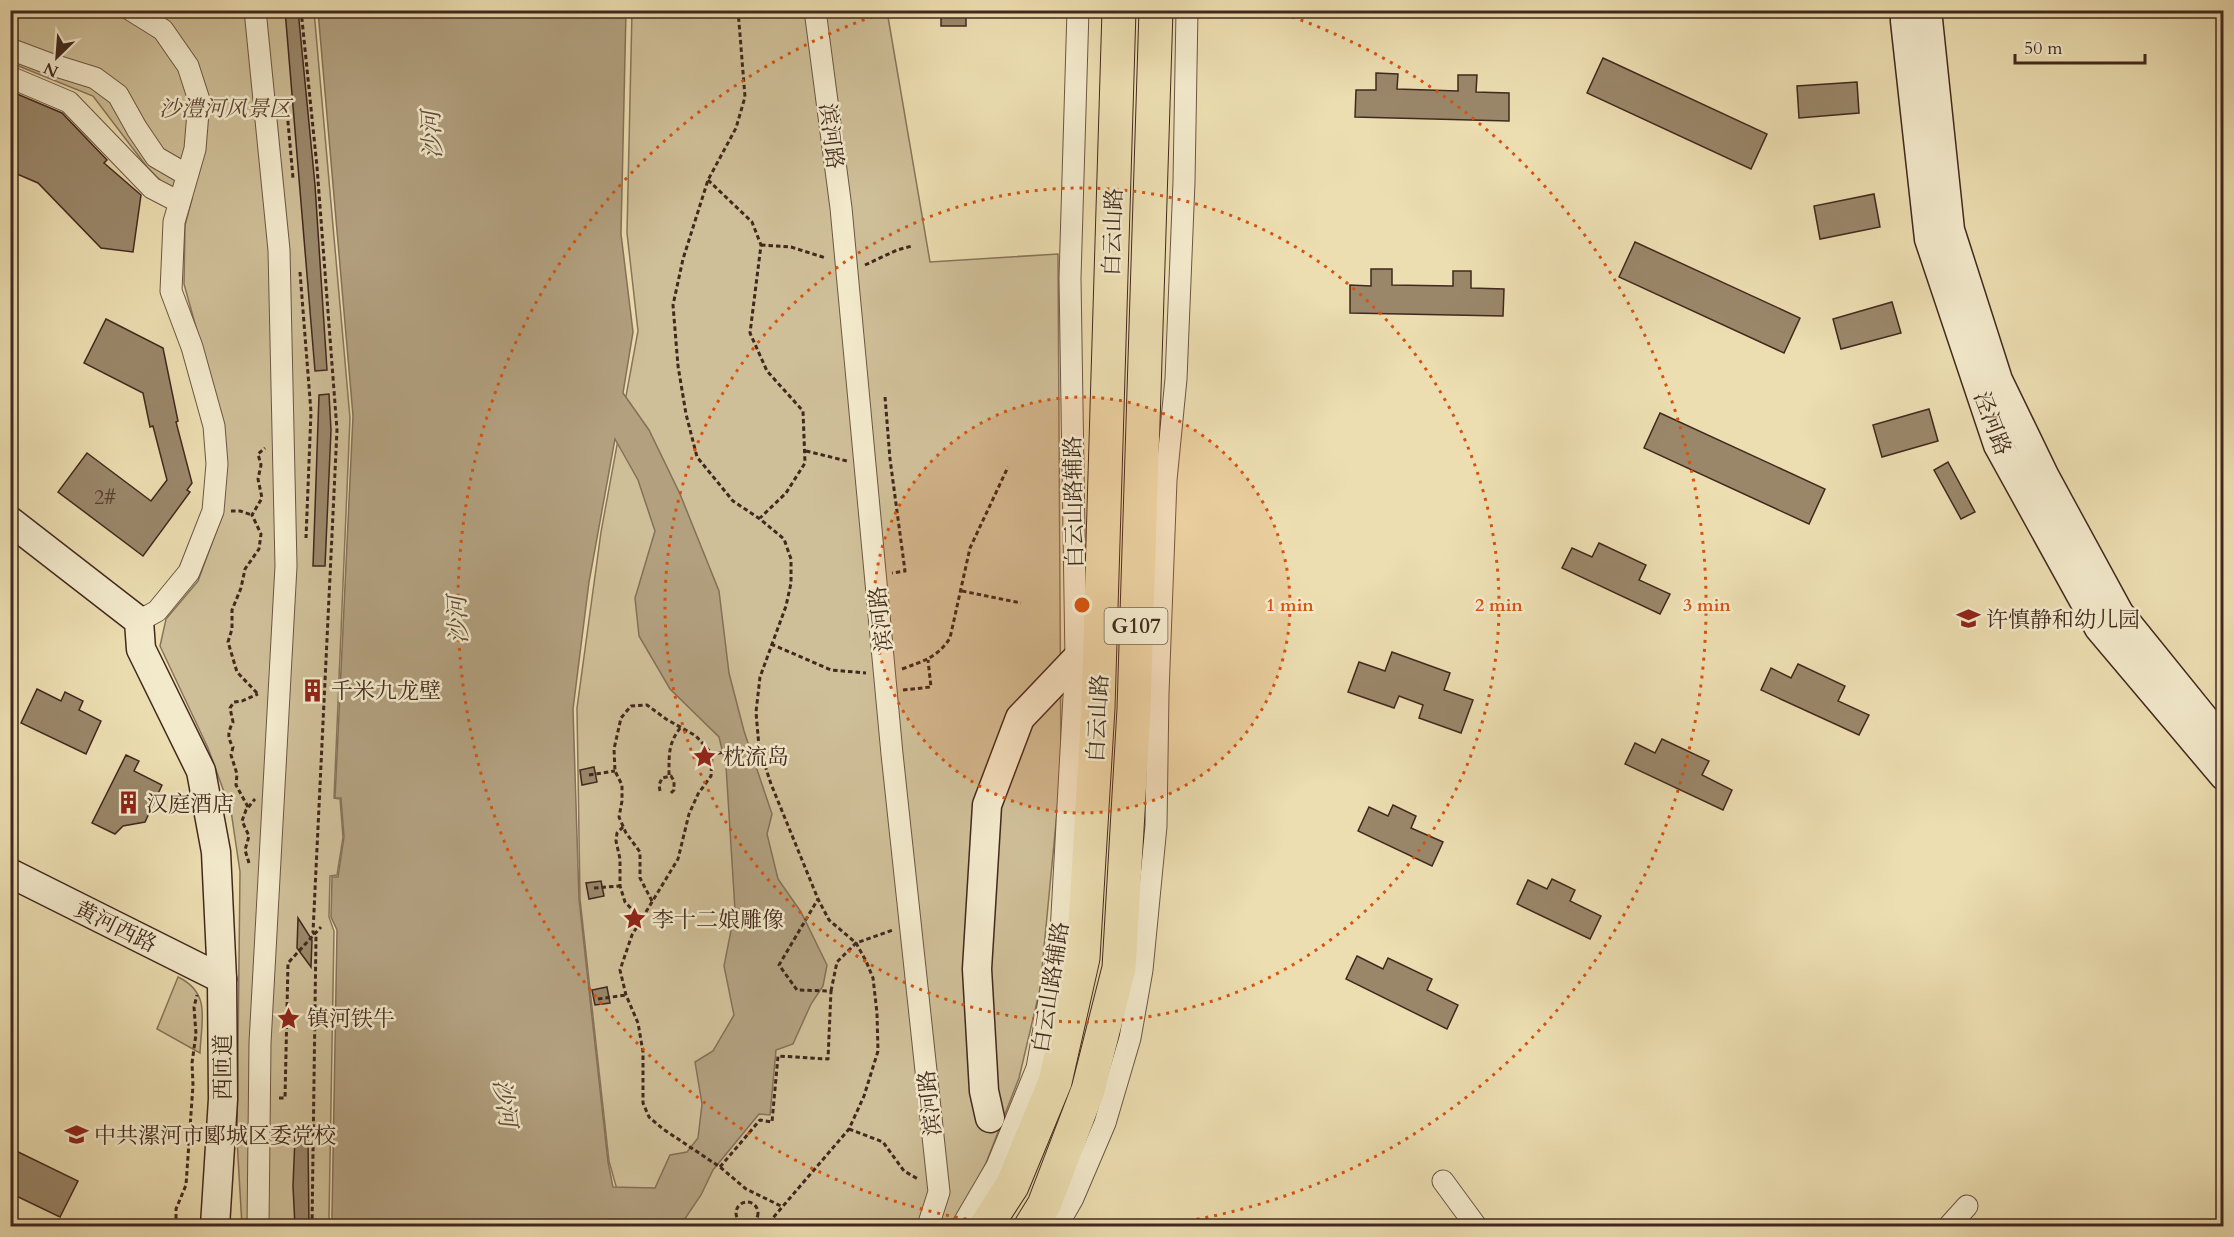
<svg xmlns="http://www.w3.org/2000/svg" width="2234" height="1237" viewBox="0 0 2234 1237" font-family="Cardo,'Noto Serif SC',serif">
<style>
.green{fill:#cfbf98;stroke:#88745b;stroke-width:1.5}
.water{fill:#b2a07f;stroke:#857058;stroke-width:1.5;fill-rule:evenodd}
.building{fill:#9a876a;stroke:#42281e;stroke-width:1.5}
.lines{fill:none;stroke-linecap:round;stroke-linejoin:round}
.street-casing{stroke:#6c5643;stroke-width:23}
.secondary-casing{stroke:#42281e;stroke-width:31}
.highway-casing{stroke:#42281e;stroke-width:35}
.path{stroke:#42281e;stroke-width:3;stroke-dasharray:4.5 3;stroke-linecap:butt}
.street{stroke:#f3eacc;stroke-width:21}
.secondary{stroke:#f3eacc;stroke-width:28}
.highway{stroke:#ecdeb1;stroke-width:33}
.ring{fill:none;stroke:#d7540e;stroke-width:3;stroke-dasharray:3 6}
.labels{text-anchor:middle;stroke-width:5;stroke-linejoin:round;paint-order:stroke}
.number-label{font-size:20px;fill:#584031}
.shield{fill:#f3eacc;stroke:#776252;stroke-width:1.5}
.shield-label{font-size:21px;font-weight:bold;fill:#42281e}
.park-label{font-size:22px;font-style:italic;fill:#5e4636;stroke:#f3eacc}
.street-label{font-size:22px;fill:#42281e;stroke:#f3eacc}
.poi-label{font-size:22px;fill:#42281e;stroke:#f3eacc;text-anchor:start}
.water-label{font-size:24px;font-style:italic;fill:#644c3b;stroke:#f3eacc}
.centre{fill:#d7540e;stroke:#f3eacc;stroke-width:3}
.ring-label{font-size:18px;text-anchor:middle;font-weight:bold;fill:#d7540e;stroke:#f3eacc;stroke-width:5;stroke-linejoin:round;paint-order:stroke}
</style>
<rect width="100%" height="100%" fill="#ecdeb1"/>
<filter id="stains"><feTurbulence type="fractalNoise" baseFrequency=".00333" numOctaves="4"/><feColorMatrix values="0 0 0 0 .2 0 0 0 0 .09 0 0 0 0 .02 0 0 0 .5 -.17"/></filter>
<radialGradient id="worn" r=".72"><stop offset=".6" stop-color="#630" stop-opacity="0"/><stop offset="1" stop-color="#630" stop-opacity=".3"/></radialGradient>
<g class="green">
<path d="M10,11H314L350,418L334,798L340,799L343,837L337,875L330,876L329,917L334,931L329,1218L331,1226H242L237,1140L240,872L231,811L208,748L160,646L166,619L198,581L223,513L199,338L184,284L185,225L192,199L169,189L147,167L93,96L11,63Z"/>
<path d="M632,11H887L930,262L1058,254L1061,771L1040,989L1019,1078L986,1163L953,1226H627L609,1161L580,899L577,708L601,532L638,331L627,233Z"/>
<path d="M178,977C212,993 201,1022 200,1053L157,1029Z"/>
</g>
<path class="water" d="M318,11H626L621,234L633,332L623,393L649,430L680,494L719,591L729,673L744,731L772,814L767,834L778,879L801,912L827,965L823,986L811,1004L793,1044L776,1050L770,1115L759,1114L713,1170L701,1195L680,1226H334L332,1217L337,930L331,917L332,877H338L344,837L341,798H335L353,416ZM615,439L638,480L655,531L635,598L639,636L670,689L719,737L726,766L735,910L724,966L734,1015L713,1051L695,1062L702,1104L698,1138L687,1152L670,1155L655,1188L613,1187L608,1162L579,899L573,709L589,582Z"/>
<g class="building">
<path d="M285,10H298L315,185L327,370L315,371Z"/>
<rect x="941" y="10" width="25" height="16"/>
<path d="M1603,58L1767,134L1751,169L1587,93Z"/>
<path d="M1376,73L1398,74L1397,89L1458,91V75H1477L1476,92L1509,93V121L1355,117L1356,90H1376Z"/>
<path d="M1857,82L1859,113L1799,118L1797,86Z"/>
<path d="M10,91L62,113L107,160L104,163L141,195L133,252L101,248L38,183L10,171Z"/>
<path d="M1874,194L1880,227L1820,239L1814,206Z"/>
<path d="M1635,242L1800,318L1784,353L1619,277Z"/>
<path d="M1371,269H1392V285L1453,286V271H1471V288L1504,289L1503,316L1350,313V285L1371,286Z"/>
<path d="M1892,302L1901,333L1841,349L1833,319Z"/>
<path d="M106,319L163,348L178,421L176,422L192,483L187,490L190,492L143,556L58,492L87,453L151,501L167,480L153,426L150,427L143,393L84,363Z"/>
<path d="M329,394L331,430L325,566H313L319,395Z"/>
<path d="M1929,409L1938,441L1882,457L1873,425Z"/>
<path d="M1660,413L1825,489L1809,524L1644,448Z"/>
<path d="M1948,462L1975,512L1961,519L1934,470Z"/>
<path d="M1599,543L1646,565L1639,580L1670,594L1660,614L1562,568L1572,548L1592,557Z"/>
<path d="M1392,652L1450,673L1444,690L1473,700L1461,733L1419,718L1423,705L1399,696L1394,708L1348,692L1359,662L1385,671Z"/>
<path d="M1798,664L1845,686L1838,701L1869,715L1859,735L1761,690L1771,668L1791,678Z"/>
<path d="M37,689L61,701L65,692L83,701L79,710L101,721L86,754L21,723Z"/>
<path d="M1662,739L1709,761L1702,775L1732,790L1723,810L1625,764L1635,743L1655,753Z"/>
<path d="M126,755L139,761L134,771L162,785L145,822L123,826L115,834L92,823Z"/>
<path d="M594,767L597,782L582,785L580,770Z"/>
<path d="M1393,805L1416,816L1411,828L1443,842L1432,866L1358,831L1369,807L1388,816Z"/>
<path d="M1552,879L1575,890L1570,901L1601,916L1590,939L1517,904L1528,880L1547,889Z"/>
<path d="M601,881L604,896L589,899L586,883Z"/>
<path d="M298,918L312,940L311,967L297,948Z"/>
<path d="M1357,956L1383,969L1388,958L1432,979L1427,990L1458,1005L1447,1029L1346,979Z"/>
<path d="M607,987L610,1003L595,1005L592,990Z"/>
<path d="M295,1137H308L309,1227H295L293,1186Z"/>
<path d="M10,1148L78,1181L60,1217L10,1193Z"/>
</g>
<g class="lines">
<defs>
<g id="street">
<path d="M131,10L163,30L188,66L199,100L195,149L174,222L171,291L192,347L214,426L217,464L213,511L189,572L157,611L139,621"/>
<path d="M255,10L279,250L286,566L260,1043L258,1226"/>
<path d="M815,10L841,208L892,754L939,1192L928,1226"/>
<path d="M10,49L50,64L95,78L118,95L137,129L156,157L187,175"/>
<path d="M10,77L69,102L152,188L179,202"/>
<path d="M1443,1181L1476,1226"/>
<path d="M962,1226L997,1166L1037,1068L1061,933L1076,660L1070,278L1078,10"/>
<path d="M1057,1226L1073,1198L1105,1123L1130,1038L1142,970L1156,826L1158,693L1166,480L1176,379L1184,182L1187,10"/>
<path d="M1949,1226L1967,1206"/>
</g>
<g id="secondary">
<path d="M1905,10V21L1929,239L1998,445L2099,628L2224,776"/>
<path d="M1927,10L1950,230L1998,380L2045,477L2119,613L2224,743"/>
<path d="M10,521L139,621L141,649L201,771L216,852L222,979L223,1099L215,1226"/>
<path d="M10,873L222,979"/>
<path d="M990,1118L984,1091L977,969L987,805L1020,718L1100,634"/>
</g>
<g id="highway">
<path d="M986,1226L1012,1186L1055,1082L1083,958L1098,708L1119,10"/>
<path d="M1031,1226L1044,1205L1088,1090L1119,968L1134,709L1156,10"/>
</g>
</defs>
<use href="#street" class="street-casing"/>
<use href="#secondary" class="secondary-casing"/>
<use href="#highway" class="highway-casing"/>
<g class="path">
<path d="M301,10L317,167L337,430L313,932L316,936L312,1226"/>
<path d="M738,10L745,97L736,128L708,180L683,259L673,305L678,366L686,414L697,457L733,501L760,519L784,539L791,559V583L786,606L760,677L756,712L759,747L771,784L818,899L829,920L856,943L866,961L873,978L877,1013L878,1051L864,1096L849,1129L766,1226"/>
<path d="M282,112L287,111L293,178"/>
<path d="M708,180L752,222L761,245L750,333L767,371L803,411L805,463L786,493L760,518"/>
<path d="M761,245L791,247L826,258"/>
<path d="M865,265L897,250L912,246"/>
<path d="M300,272L311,412L306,538"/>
<path d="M885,397L890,459L905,571L892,573"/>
<path d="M806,451L847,461"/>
<path d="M231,511H240L252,515"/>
<path d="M962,591L1021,603"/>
<path d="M771,644L831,670L866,673"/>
<path d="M902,669C923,661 937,658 950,638L970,548L1008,467"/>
<path d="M903,690L931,687L928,660"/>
<path d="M257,693L237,672L228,642L232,629V610L241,588L245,569L259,549L261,534L252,515L262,498L258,479L261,465L258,454L265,448"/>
<path d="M759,747L712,754L711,776L698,794L689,814L678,859L632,935L620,970L626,995L638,1023L643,1052V1103L649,1117L663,1129L720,1167L746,1189L783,1207"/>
<path d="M589,775L615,771"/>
<path d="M669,775C669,755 668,743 681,727"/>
<path d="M660,791L659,785L662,778L671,776L674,781V790L669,795"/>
<path d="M248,807L236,785L237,774L231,755L233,747C227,737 228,732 233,722L230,708L234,702L242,701L258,694"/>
<path d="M623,827L617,833L616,841L620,859V886L625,902L642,920"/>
<path d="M249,863L245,850L249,836L242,821L246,810L255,799"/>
<path d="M594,888L620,886"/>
<path d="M652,901L640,878V852L626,833L619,817L622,801V785L615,771L614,749L621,718L631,706L647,705L666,719L696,736L712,754"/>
<path d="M831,991L837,962L856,943L893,930"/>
<path d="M598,999L626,995"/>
<path d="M279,1098H285L288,963L321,927"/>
<path d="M849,1129L883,1142L904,1171L918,1179"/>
<path d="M720,1167L760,1120L772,1122L778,1056L828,1059L831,991L797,990L779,965L818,899"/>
<circle cx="747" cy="1213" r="11"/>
<path d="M176,1226V1209L186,1185L193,1085L192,1063L196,1034L194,1007L197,995"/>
</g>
<use href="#street" class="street"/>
<use href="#secondary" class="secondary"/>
<use href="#highway" class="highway"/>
</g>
<circle cx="1082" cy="605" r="208" fill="#d7540e" fill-opacity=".12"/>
<g class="ring">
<circle cx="1082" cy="605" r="208"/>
<circle cx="1082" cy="605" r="417"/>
<path d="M1011 1226A625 625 0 0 1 889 11M1275 11A625 625 0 0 1 1153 1226"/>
</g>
<defs>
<symbol id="school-bare" viewBox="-9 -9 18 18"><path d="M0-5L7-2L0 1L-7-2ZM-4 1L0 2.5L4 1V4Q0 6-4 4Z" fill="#8f2418" stroke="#f3eacc" stroke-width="2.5" paint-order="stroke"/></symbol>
<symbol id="building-bare" viewBox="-9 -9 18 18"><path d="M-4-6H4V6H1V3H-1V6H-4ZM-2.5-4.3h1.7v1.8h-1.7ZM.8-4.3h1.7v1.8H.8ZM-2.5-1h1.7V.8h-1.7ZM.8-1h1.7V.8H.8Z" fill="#8f2418" stroke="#f3eacc" stroke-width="2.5" paint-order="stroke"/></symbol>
<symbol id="sight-bare" viewBox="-9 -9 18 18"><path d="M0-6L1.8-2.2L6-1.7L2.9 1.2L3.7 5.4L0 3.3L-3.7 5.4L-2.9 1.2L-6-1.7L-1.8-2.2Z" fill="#8f2418" stroke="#f3eacc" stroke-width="2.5" paint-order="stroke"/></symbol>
</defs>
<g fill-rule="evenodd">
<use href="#school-bare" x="1952" y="602" width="33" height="33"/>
<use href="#building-bare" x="296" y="674" width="33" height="33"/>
<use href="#sight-bare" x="688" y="740" width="33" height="33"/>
<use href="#building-bare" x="112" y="786" width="33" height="33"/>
<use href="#sight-bare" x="618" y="902" width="33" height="33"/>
<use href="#sight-bare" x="272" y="1002" width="33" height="33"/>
<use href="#school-bare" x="60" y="1118" width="33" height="33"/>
</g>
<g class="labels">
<g class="number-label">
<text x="105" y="504">2#</text>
</g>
<rect class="shield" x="1104.5" y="608" width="63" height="36" rx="4.5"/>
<g class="shield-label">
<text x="1136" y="633">G107</text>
</g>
<g class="park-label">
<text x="225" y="116">沙澧河风景区</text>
</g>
<g class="street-label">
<text transform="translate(832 136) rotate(83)" y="8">滨河路</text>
<text transform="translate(1112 232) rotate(-88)" y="8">白云山路</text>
<text transform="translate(1993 423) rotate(69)" y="8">泾河路</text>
<text transform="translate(1073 502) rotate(-91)" y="8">白云山路辅路</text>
<text transform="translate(880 619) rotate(-96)" y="8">滨河路</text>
<text transform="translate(1097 718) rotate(-87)" y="8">白云山路</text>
<text transform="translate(116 926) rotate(26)" y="8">黄河西路</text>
<text transform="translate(1050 987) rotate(-81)" y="8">白云山路辅路</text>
<text transform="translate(222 1067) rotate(-90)" y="8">西匝道</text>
<text transform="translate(929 1103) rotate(-96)" y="8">滨河路</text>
</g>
<g class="poi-label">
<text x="1986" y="627">许慎静和幼儿园</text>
<text x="331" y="698">千米九龙壁</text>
<text x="723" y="764">枕流岛</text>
<text x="146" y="811">汉庭酒店</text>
<text x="652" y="927">李十二娘雕像</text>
<text x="307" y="1026">镇河铁牛</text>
<text x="94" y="1143">中共漯河市郾城区委党校</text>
</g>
<g class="water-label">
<text transform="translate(432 135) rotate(-93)" y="8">沙河</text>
<text transform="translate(458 620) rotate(-93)" y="8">沙河</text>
<text transform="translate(505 1103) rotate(81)" y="8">沙河</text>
</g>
</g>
<circle cx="1082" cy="605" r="9" class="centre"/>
<g class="ring-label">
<text x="1290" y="611">1 min</text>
<text x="1499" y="611">2 min</text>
<text x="1707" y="611">3 min</text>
</g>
<rect width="2234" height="1237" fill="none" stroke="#ecdeb1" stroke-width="36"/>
<rect x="12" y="12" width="2210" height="1213" fill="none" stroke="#42281e" stroke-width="3"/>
<rect x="18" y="18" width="2198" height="1201" fill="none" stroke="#42281e" stroke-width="1.5"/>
<g transform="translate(57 57) rotate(205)" stroke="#f3eacc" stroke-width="4.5" paint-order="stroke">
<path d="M0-4.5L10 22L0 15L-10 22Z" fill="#42281e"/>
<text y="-9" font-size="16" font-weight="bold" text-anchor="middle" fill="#42281e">N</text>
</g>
<path d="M2015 54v9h130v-9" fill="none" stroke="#42281e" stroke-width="3"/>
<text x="2024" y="54" font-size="18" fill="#42281e" stroke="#f3eacc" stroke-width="4.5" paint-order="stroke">50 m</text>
<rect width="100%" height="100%" filter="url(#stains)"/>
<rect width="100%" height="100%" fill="url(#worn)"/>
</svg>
